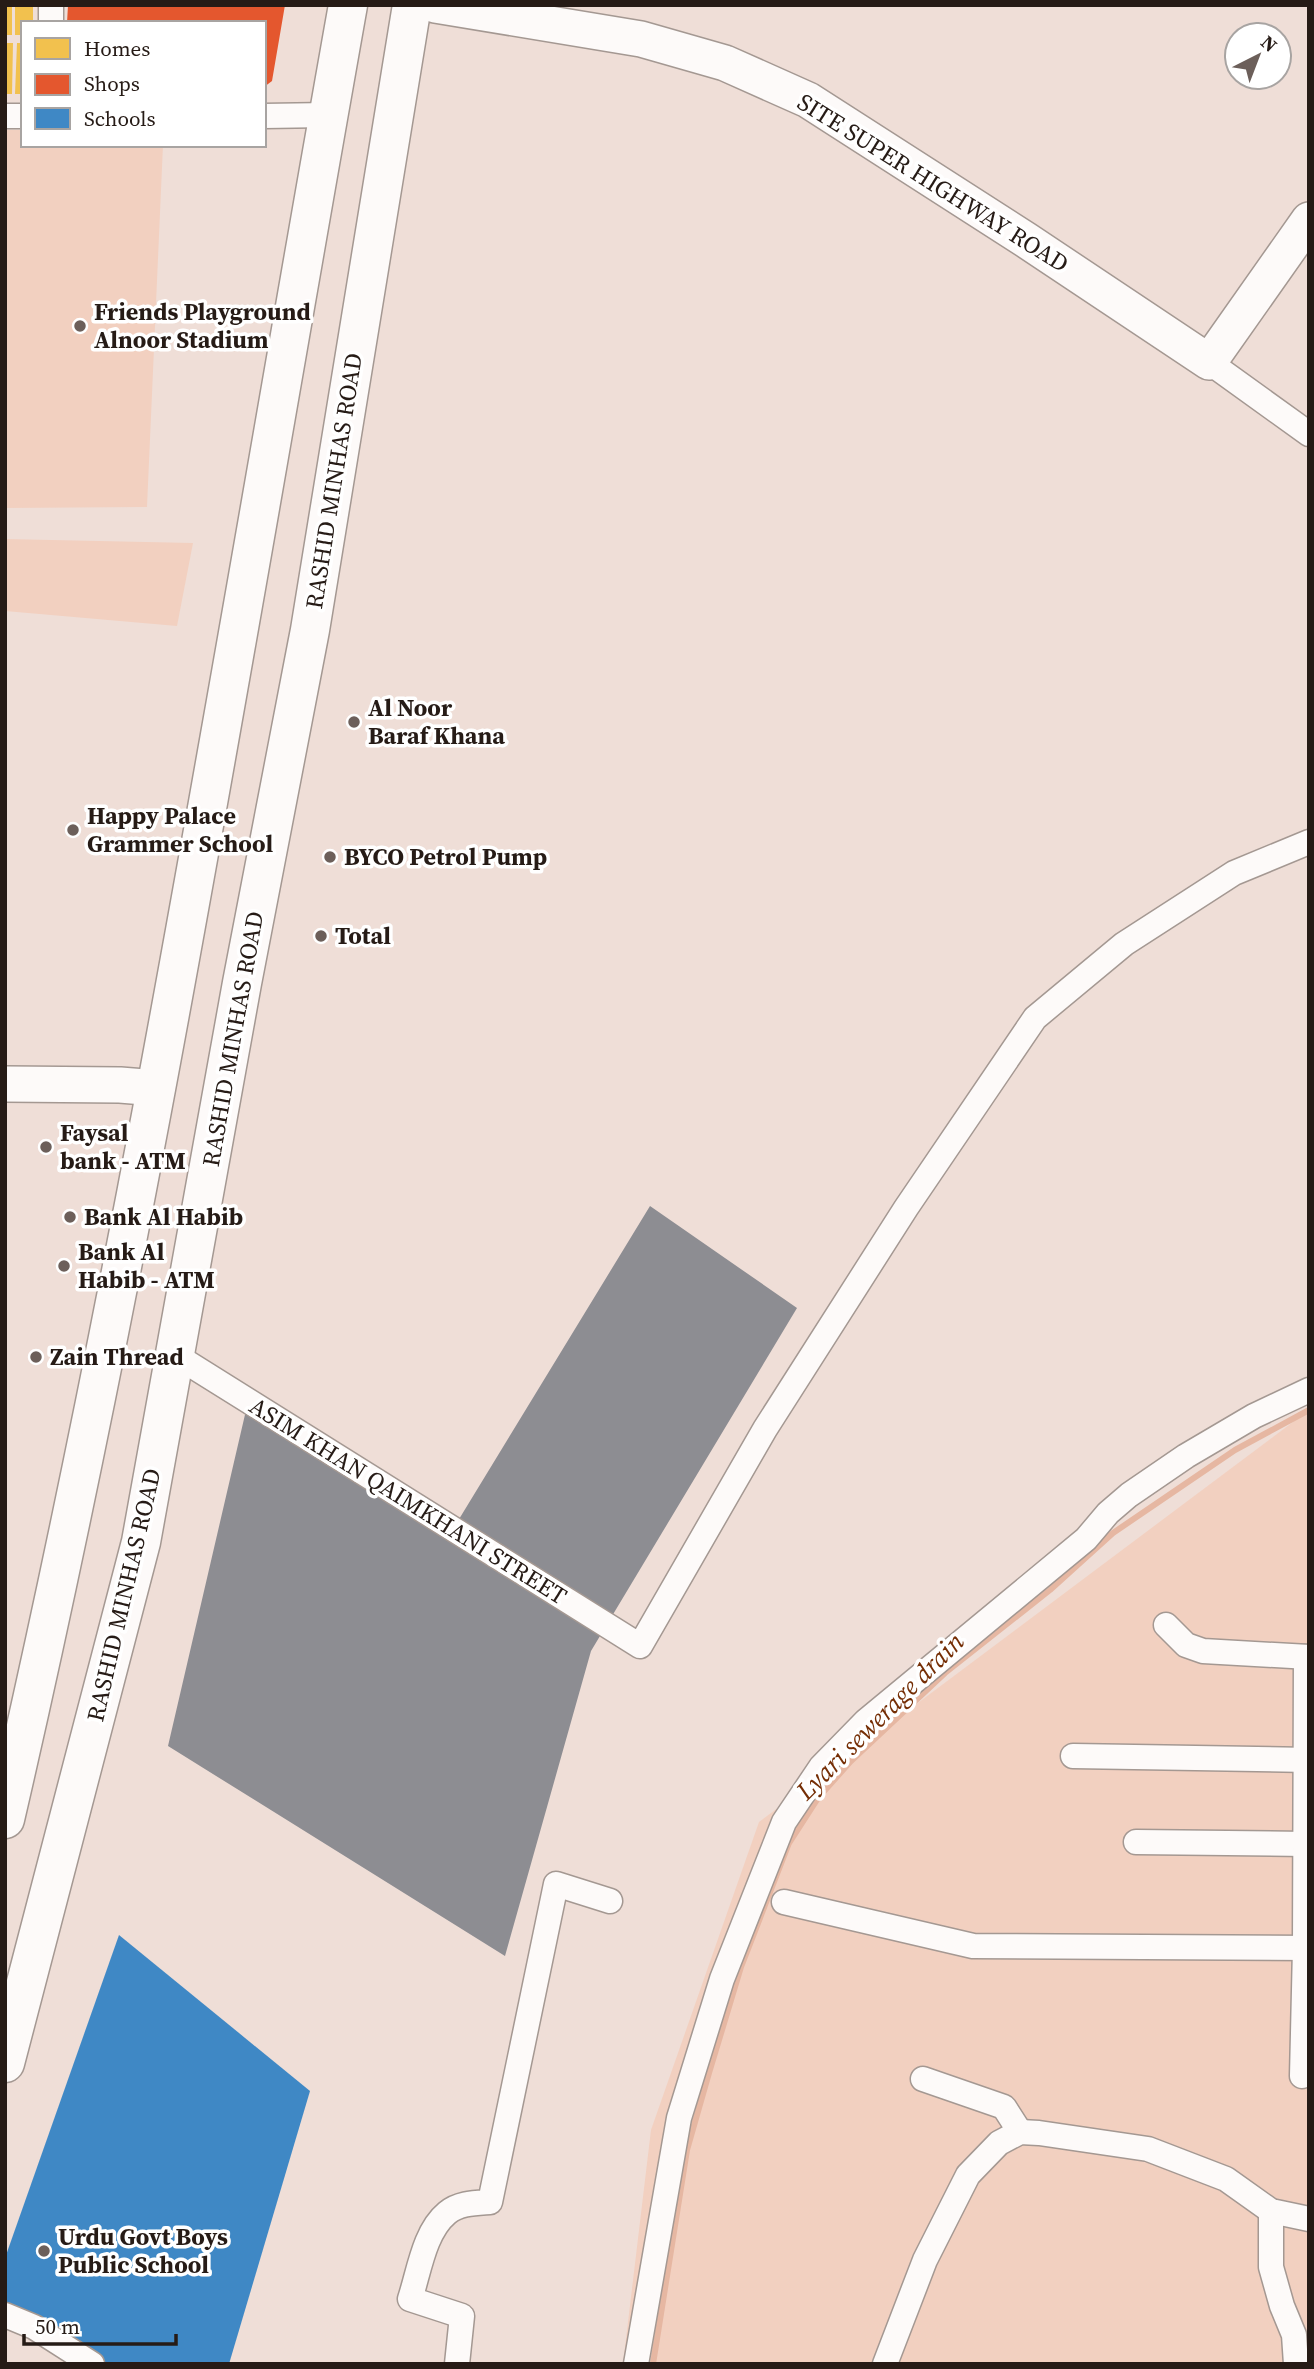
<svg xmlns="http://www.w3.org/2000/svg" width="1314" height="2369" viewBox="0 0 1314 2369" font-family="'Source Serif 4',serif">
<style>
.green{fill:#f2d0c0}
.homes{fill:#f2c14e}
.shops{fill:#e4572e}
.schools{fill:#3f88c5}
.industry{fill:#8d8d92}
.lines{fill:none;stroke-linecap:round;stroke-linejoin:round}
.stream{stroke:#e6b7a2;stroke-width:6}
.street-casing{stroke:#a49892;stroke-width:27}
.secondary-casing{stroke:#a49892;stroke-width:38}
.primary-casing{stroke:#a49892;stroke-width:41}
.street{stroke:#fdfaf9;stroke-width:24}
.secondary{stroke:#fdfaf9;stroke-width:35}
.primary{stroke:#fdfaf9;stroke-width:38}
.poi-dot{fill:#6c5f5a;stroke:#fff;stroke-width:2.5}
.labels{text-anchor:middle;stroke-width:7;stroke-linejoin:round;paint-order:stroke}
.street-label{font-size:24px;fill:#261b16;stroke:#fff}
.poi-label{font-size:24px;font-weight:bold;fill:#261b16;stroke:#fff;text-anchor:start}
.water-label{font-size:26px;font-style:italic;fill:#752e05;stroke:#fff}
</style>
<rect width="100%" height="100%" fill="#efded7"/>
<g class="green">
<path d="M5,130H23V145H163L147,507L5,508Z"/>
<path d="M5,539L193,543L177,626L5,611Z"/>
<path d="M1309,1410V2364H623L651,2130L759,1822Z"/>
</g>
<g class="homes">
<rect x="5" y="5" width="7" height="30"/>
<path d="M15,5H33V23H23V35H15Z"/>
<path d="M5,43H13L12,94H5Z"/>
<path d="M17,43H23V94H15Z"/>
</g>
<path class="shops" d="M68,5H285L272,81L264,87V23H67Z"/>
<path class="schools" d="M119,1935L310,2091L229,2364H106L5,2302V2258Z"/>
<path class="industry" d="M650,1206L797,1308L591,1651L505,1956L168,1746L247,1406L453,1529Z"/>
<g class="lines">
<path class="stream" d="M653,2364L687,2150L709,2073L741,1967L789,1843L818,1798L851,1761L945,1673L1050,1590L1113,1533L1235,1450L1309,1410"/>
<defs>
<g id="street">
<path d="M51,23V5"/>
<path d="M5,116H23"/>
<path d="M264,116L328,115"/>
<path d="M1209,362L1309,434"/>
<path d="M175,1355L640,1646L765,1429L906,1208L1035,1018L1124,944L1234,873L1309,842"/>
<path d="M1166,1625L1186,1645L1203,1651L1309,1657"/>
<path d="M1073,1756L1309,1760"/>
<path d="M1136,1842L1306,1844"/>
<path d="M784,1902L973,1946L1309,1948"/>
<path d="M1302,2076L1305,1948L1306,1657"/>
<path d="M923,2079L1004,2107L1020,2132"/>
<path d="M1271,2211V2267L1282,2306L1294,2335L1296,2364"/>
<path d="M5,2315L34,2327L92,2364"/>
<path d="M457,2364L462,2316L410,2299C419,2272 424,2232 447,2213C459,2203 475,2203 490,2202L556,1884L610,1901"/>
<path d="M636,2364L679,2118L722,1979L784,1822L821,1767L866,1721L1086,1539L1108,1513L1129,1495L1186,1456L1254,1416L1309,1390"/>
<path d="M885,2364L925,2260L968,2175L999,2143L1020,2132L1039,2133L1148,2149L1226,2179L1271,2211L1309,2219"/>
</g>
<g id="secondary">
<path d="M435,5L641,39L725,63L808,100L1026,240L1209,362L1309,220"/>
<path d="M5,1084L120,1085L157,1088"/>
</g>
<g id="primary">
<path d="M5,1819C144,1219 240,611 348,5"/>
<path d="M5,2063L141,1542L242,983L310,630L412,5"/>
</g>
</defs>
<use href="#street" class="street-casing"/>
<use href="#secondary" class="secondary-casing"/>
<use href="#primary" class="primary-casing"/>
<use href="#street" class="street"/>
<use href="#secondary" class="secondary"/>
<use href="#primary" class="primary"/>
</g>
<g class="poi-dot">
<circle cx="80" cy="326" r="7"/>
<circle cx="354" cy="722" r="7"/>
<circle cx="73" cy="830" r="7"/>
<circle cx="330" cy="857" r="7"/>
<circle cx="321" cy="936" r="7"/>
<circle cx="46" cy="1147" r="7"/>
<circle cx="70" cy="1217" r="7"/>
<circle cx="64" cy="1266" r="7"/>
<circle cx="36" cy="1357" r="7"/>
<circle cx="44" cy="2251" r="7"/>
</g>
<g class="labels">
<g class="street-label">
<text transform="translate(933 183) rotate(32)" y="8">SITE SUPER HIGHWAY ROAD</text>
<text transform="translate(334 481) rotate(-81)" y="8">RASHID MINHAS ROAD</text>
<text transform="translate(233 1039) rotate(-80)" y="8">RASHID MINHAS ROAD</text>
<text transform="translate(408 1501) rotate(32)" y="8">ASIM KHAN QAIMKHANI STREET</text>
<text transform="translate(124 1595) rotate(-77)" y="8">RASHID MINHAS ROAD</text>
</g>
<g class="poi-label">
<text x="94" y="320">Friends Playground<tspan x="94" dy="28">Alnoor Stadium</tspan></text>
<text x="368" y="716">Al Noor<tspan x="368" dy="28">Baraf Khana</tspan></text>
<text x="87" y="824">Happy Palace<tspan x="87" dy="28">Grammer School</tspan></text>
<text x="344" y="865">BYCO Petrol Pump</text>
<text x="335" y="944">Total</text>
<text x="60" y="1141">Faysal<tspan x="60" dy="28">bank - ATM</tspan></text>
<text x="84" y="1225">Bank Al Habib</text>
<text x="78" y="1260">Bank Al<tspan x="78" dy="28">Habib - ATM</tspan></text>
<text x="50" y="1365">Zain Thread</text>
<text x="58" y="2245">Urdu Govt Boys<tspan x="58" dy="28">Public School</tspan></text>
</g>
<g class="water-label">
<text transform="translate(880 1716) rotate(-45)" y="9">Lyari sewerage drain</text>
</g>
</g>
<rect width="1314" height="2369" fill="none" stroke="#261b16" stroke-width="14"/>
<rect x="21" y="21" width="245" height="126" fill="#ffffff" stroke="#a8a4a2" stroke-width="2"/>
<rect x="35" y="38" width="35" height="21" fill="#f2c14e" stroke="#a8a4a2" stroke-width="2"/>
<text x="84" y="56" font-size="21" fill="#261b16">Homes</text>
<rect x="35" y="74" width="35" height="21" fill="#e4572e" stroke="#a8a4a2" stroke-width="2"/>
<text x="84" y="91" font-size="21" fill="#261b16">Shops</text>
<rect x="35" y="108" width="35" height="21" fill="#3f88c5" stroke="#a8a4a2" stroke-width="2"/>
<text x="84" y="126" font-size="21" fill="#261b16">Schools</text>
<g transform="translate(1258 56) rotate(42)"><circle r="33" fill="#ffffff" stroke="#a8a4a2" stroke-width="2"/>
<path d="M0-5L12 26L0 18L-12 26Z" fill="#6c5f5a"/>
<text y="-10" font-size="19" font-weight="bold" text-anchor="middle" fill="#261b16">N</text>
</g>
<path d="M24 2334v10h152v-10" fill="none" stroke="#261b16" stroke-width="3.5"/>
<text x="35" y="2334" font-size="21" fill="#261b16" stroke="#ffffff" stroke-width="5" paint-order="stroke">50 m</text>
</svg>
